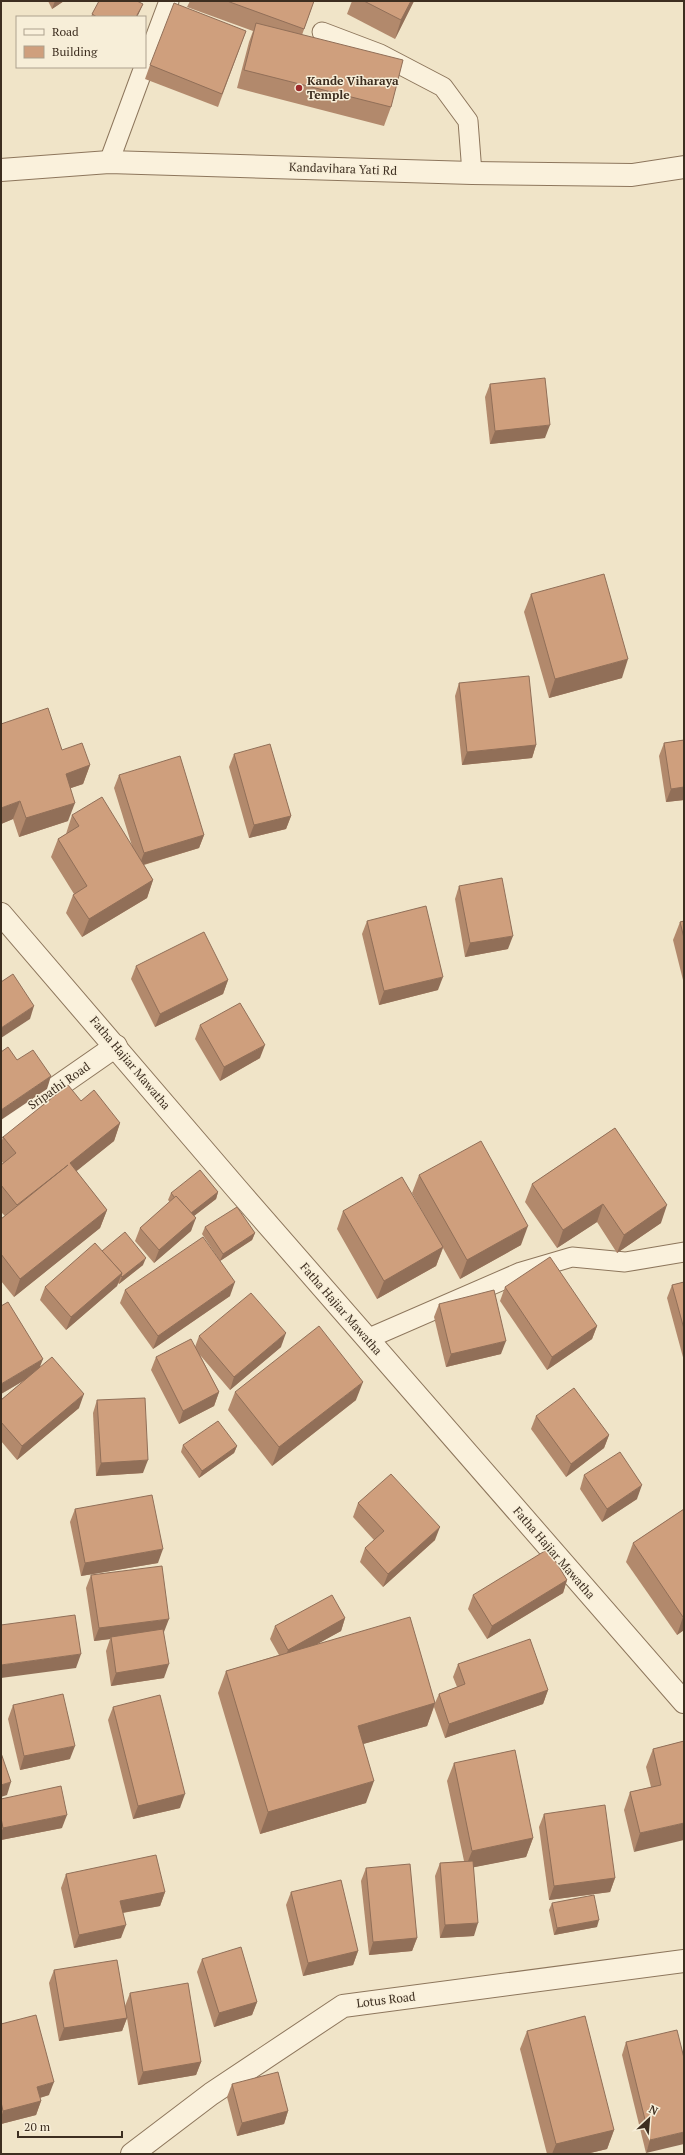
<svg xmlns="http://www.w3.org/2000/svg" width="685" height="2155" viewBox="0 0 685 2155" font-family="'PT Serif',serif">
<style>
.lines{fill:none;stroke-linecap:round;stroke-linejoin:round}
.service-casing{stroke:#8d765c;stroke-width:21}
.minor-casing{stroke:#8d765c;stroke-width:24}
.tertiary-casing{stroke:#8d765c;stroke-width:24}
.service{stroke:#faf1dc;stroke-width:19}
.minor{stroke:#faf1dc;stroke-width:22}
.tertiary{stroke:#faf1dc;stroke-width:22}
.wall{fill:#b2896c}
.shaded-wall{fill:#916f58}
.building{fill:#cf9f7d;stroke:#916f58}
.poi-dot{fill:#9e2a2b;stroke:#f7eed8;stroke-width:1.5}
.labels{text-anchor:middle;stroke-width:3;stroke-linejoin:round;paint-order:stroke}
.poi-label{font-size:12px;font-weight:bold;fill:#3d2e20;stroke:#f7eed8;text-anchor:start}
.street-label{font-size:12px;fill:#3d2e20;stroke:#f7eed8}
</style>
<rect width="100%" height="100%" fill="#f0e4c8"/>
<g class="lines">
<defs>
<g id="service">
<path d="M322,32L380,54L443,87L468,121L472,173"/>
<path d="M145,65L169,1"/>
<path d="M109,162L144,67"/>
<path d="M367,1339L521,1272L572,1257L625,1262L684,1252"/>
</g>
<g id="minor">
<path d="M1,170L109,162L472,173L632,175L684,167"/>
<path d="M1,1126L116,1046"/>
<path d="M132,2154L211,2094L343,2006L684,1961"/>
</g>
<path id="tertiary" d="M1,914L236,1188L684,1702"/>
</defs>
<use href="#service" class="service-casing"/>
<use href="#minor" class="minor-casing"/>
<use href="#tertiary" class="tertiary-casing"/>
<use href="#service" class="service"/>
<use href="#minor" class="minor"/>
<use href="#tertiary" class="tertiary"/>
</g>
<g class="wall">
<path d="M48,1H64L52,9Z"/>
<path d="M190,1H314L302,35L391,107L384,126L237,88L249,42L253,31L187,7Z"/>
<path d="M352,1H414L395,39L347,14Z"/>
<path d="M143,4L137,17H91L92,14Z"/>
<path d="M246,31L218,107L145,79L150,65Z"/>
<path d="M490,384L545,438L490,444L485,397Z"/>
<path d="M531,594L622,678L549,698L524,612Z"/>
<path d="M459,683L536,745L532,758L462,765L455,696Z"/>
<path d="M684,740V800L666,802L659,756L664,743Z"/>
<path d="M62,750L90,765L83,784L71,788L68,821L19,837L13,819L1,824Z"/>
<path d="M234,754L291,816L286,829L249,838L229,767Z"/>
<path d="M119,775L204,835L199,848L144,865L153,880L147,898L82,937L66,913L73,895L74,894L51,857L58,839L66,834L72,815L132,846L114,788Z"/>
<path d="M459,886L508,949L465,957L455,899Z"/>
<path d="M367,921L438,990L379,1005L362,934Z"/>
<path d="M684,921V984L673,940L680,922Z"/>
<path d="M136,966L228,980L223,994L155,1027L131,979Z"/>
<path d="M200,1025L260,1058L220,1081L195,1039Z"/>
<path d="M81,1101L120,1123L114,1141L76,1171L107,1210L100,1228L14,1297L1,1281V1219L5,1216L1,1212V1165L3,1163L1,1161V1143L3,1137Z"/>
<path d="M615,1128L661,1223L617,1253L597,1222L557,1248L525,1202L532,1184Z"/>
<path d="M419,1175L521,1245L460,1279L443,1248L436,1266L377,1299L337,1229L343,1211L436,1236L412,1193Z"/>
<path d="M218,1192L216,1199L194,1216L191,1231L154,1263L135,1241L140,1228L170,1202L168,1200L171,1193Z"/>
<path d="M205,1227L255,1233L252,1240L220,1261L202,1234Z"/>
<path d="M102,1251L143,1265L119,1284L118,1283L117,1286L66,1330L40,1300L45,1287Z"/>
<path d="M684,1282V1361L667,1298L672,1285Z"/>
<path d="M505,1287L597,1326L592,1339L547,1370L500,1301Z"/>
<path d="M125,1290L230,1296L153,1349L120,1303Z"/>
<path d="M439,1304L501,1354L446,1367L434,1317Z"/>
<path d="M199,1336L281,1347L230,1390L200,1355L219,1392L214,1406L179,1424L151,1370L156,1357L195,1347Z"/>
<path d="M39,1368L79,1408L17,1460L1,1441V1400L25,1380L1,1394Z"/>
<path d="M235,1392L356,1400L272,1466L228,1410Z"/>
<path d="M97,1400L143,1473L96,1476L93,1413Z"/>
<path d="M536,1416L609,1435L604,1448L566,1477L531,1429Z"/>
<path d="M183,1445L237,1446L234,1453L199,1478L181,1452Z"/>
<path d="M584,1475L637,1499L602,1522L580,1489Z"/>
<path d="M358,1503L435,1540L383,1587L360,1562L365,1548L374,1540L353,1517Z"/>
<path d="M75,1509L158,1563L81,1576L70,1522Z"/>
<path d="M684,1509V1630L677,1635L626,1562L633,1543Z"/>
<path d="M91,1575L164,1632V1678L111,1686L106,1651L110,1639L94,1641L86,1588Z"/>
<path d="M567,1580L563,1593L487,1639L468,1609L473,1595Z"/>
<path d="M345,1618L341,1631L317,1644L435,1703L439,1694L457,1687L453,1677L458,1664L548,1690L543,1704L445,1738L434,1707L427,1726L363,1744L366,1803L260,1834L218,1693L226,1671L279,1655L270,1639L275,1626Z"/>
<path d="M13,1705L70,1759L20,1770L8,1719Z"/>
<path d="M113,1707L180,1808L133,1819L108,1720Z"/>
<path d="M684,1741L634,1852L624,1810L630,1792L651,1787L646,1767L653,1749Z"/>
<path d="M454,1763L533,1838L526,1857L474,1867V1936L440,1938L435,1876L440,1863L464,1861L447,1781Z"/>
<path d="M1,1799L62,1828L1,1840Z"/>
<path d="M544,1814L615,1878L610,1892L549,1900L539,1827Z"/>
<path d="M366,1868L417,1938L412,1951L369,1955L361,1881Z"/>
<path d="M66,1874L165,1892L160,1906L123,1913L121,1938L74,1948L61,1888Z"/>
<path d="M291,1892L358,1951L353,1965L303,1976L286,1905Z"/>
<path d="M552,1903L597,1927L554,1935L549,1910Z"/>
<path d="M202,1959L257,2002L252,2015L214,2027L197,1972Z"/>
<path d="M54,1970L125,2006L130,1993L201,2062L196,2075L138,2085L127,2018L122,2031L59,2041L49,1983Z"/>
<path d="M1,2024L49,2095L40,2098L41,2101L36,2115L1,2124Z"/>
<path d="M527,2031L614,2130L607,2149L586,2154H547L520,2049Z"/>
<path d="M626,2042L684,2058L646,2153L622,2055Z"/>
<path d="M232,2084L288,2111L284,2124L237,2136L227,2097Z"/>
</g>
<g class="shaded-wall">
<path d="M55,1H64L52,9Z"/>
<path d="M411,1H414L395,39L401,20Z"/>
<path d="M143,4L140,11L137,17H136Z"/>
<path d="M550,425L545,438L490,444L495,431Z"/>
<path d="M628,659L622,678L549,698L555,679Z"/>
<path d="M536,745L532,758L462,765L467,752Z"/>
<path d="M90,765L83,784L59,792L66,774Z"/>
<path d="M684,787V800L666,802L671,789Z"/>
<path d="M20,801L13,819L1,824V808Z"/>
<path d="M75,803L68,821L19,837L26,818Z"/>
<path d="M291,816L286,829L249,838L254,825Z"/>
<path d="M204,835L199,848L139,866L144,853Z"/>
<path d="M153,880L147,898L82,937L89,919Z"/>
<path d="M513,936L508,949L465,957L470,943Z"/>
<path d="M443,977L438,990L379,1005L384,991Z"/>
<path d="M228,980L223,994L155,1027L160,1014Z"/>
<path d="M34,1006L30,1019L1,1038V1028Z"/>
<path d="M265,1045L260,1058L220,1081L224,1067Z"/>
<path d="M51,1076L47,1089L1,1120V1110Z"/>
<path d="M120,1123L114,1141L63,1182L70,1163Z"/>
<path d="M218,1192L216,1199L186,1222L188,1215Z"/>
<path d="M603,1204L597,1222L557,1248L563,1230Z"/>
<path d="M667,1205L661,1223L617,1253L624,1235Z"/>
<path d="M107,1210L100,1228L14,1297L20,1279Z"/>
<path d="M196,1218L191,1231L154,1263L159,1250Z"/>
<path d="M528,1226L521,1245L460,1279L467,1260Z"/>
<path d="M255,1233L252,1240L220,1261L223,1254Z"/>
<path d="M443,1247L436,1266L377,1299L384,1281Z"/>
<path d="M146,1258L143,1265L119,1284L122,1277Z"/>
<path d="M122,1273L117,1286L66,1330L71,1317Z"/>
<path d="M235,1282L230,1296L153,1349L158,1336Z"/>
<path d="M597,1326L592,1339L547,1370L552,1357Z"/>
<path d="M286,1333L281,1347L230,1390L234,1377Z"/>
<path d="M506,1341L501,1354L446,1367L451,1354Z"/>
<path d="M43,1359L38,1372L1,1394V1384Z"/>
<path d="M363,1382L356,1400L272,1466L279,1447Z"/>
<path d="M219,1392L214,1406L179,1424L183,1411Z"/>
<path d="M84,1394L79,1408L17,1460L22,1446Z"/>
<path d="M609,1435L604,1448L566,1477L571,1464Z"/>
<path d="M237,1446L234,1453L199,1478L202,1471Z"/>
<path d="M148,1460L143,1473L96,1476L101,1463Z"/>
<path d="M642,1485L637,1499L602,1522L607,1509Z"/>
<path d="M440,1527L435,1540L383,1587L388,1574Z"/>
<path d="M163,1549L158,1563L81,1576L85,1563Z"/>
<path d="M567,1580L563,1593L487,1639L492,1626Z"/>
<path d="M683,1617H684V1630L677,1635Z"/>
<path d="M345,1618L341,1631L283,1663L288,1650Z"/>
<path d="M169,1619L164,1632L111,1639V1637L110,1639L94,1641L99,1628Z"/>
<path d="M81,1654L76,1668L1,1678V1665Z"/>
<path d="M169,1664L164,1678L111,1686L116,1673Z"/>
<path d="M548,1690L543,1704L445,1738L449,1724Z"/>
<path d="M435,1703L427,1726L349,1748L358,1726Z"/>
<path d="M75,1746L70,1759L20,1770L24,1756Z"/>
<path d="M374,1781L366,1803L260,1834L268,1812Z"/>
<path d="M11,1782L7,1795L1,1797V1785Z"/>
<path d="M185,1794L180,1808L133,1819L138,1806Z"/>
<path d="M67,1815L62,1828L1,1840V1833L3,1828Z"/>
<path d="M684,1823V1840L634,1852L640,1833Z"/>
<path d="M533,1838L526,1857L465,1869L472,1851Z"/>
<path d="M615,1878L610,1892L549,1900L554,1886Z"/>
<path d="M165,1892L160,1906L115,1914L120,1901Z"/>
<path d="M599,1920L597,1927L554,1935L557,1928Z"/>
<path d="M478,1923L474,1936L440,1938L445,1925Z"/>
<path d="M126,1925L121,1938L74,1948L79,1935Z"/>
<path d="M417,1938L412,1951L369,1955L373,1942Z"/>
<path d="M358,1951L353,1965L303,1976L308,1963Z"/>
<path d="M257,2002L252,2015L214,2027L219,2013Z"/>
<path d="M127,2018L122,2031L59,2041L64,2028Z"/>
<path d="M201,2062L196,2075L138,2085L143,2072Z"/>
<path d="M54,2082L49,2095L32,2100L37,2087Z"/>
<path d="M41,2101L36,2115L1,2124V2118L3,2111Z"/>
<path d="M288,2111L284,2124L237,2136L242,2123Z"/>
<path d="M614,2130L607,2149L586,2154H552L556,2144Z"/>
<path d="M684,2132V2144L646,2153L650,2140Z"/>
</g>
<g class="building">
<path d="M99,1H137L143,4L136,17H97L92,14Z"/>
<path d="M227,1H314L304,29Z"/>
<path d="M364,1H411L401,20Z"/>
<path d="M174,3L246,31L222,94L150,65Z"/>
<path d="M256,23L403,60L391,107L244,70Z"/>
<path d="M545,378L550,425L495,431L490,384Z"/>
<path d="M604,574L628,659L555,679L531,594Z"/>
<path d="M529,676L536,745L467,752L459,683Z"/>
<path d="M48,708L62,750L82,743L90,765L66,774L75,803L26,818L20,801L1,808V724Z"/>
<path d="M684,740V787L671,789L664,743Z"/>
<path d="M270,744L291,816L254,825L234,754Z"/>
<path d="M180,756L204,835L144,853L119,775Z"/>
<path d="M102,797L153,880L89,919L73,895L87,886L58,839L79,826L72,815Z"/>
<path d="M502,878L513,936L470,943L459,886Z"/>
<path d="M426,906L443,977L384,991L367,921Z"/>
<path d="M684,921V938L680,922Z"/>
<path d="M204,932L228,980L160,1014L136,966Z"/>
<path d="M13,974L34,1006L1,1028V982Z"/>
<path d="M240,1003L265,1045L224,1067L200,1025Z"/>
<path d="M8,1047L17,1060L33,1050L51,1076L1,1110V1052Z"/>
<path d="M68,1085L81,1101L94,1090L120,1123L70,1163L107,1210L20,1279L1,1254V1219L68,1165L17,1205L1,1185V1165L16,1153L3,1137Z"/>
<path d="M615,1128L667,1205L624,1235L603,1204L563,1230L532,1184Z"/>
<path d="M481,1141L528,1226L467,1260L419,1175Z"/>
<path d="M200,1170L218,1192L191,1213L176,1196L175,1198L171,1193Z"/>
<path d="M402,1177L443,1247L384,1281L343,1211Z"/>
<path d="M176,1196L196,1218L159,1250L140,1228Z"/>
<path d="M237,1207L255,1233L223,1254L205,1227Z"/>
<path d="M125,1232L146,1258L122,1277L121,1276L122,1273L102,1251Z"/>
<path d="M203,1237L235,1282L158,1336L125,1290Z"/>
<path d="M95,1243L122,1273L71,1317L45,1287Z"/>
<path d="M550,1257L597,1326L552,1357L505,1287Z"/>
<path d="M684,1282V1329L672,1285Z"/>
<path d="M494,1290L506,1341L451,1354L439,1304Z"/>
<path d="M251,1293L286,1333L234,1377L199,1336Z"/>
<path d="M8,1302L43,1359L1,1384V1306Z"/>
<path d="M319,1326L363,1382L279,1447L235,1392Z"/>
<path d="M191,1339L219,1392L183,1411L156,1357Z"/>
<path d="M52,1357L84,1394L22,1446L1,1422V1400Z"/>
<path d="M574,1388L609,1435L571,1464L536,1416Z"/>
<path d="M145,1398L148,1460L101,1463L97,1400Z"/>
<path d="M218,1421L237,1446L202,1471L183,1445Z"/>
<path d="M620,1452L642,1485L607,1509L584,1475Z"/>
<path d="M391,1474L440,1527L388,1574L365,1548L384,1531L358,1503Z"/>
<path d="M152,1495L163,1549L85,1563L75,1509Z"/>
<path d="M684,1509V1617H683L633,1543Z"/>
<path d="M548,1549L567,1580L492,1626L473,1595Z"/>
<path d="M162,1566L169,1619L99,1628L91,1575Z"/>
<path d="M332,1595L345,1618L288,1650L275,1626Z"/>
<path d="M75,1615L81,1654L1,1665V1625Z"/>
<path d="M410,1617L435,1703L358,1726L374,1781L268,1812L226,1671Z"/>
<path d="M163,1629L169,1664L116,1673L111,1637Z"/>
<path d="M530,1639L548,1690L449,1724L439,1694L465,1684L458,1664Z"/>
<path d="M63,1694L75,1746L24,1756L13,1705Z"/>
<path d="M160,1695L185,1794L138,1806L113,1707Z"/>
<path d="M684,1741V1823L640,1833L630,1792L661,1785L653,1749Z"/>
<path d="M515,1750L533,1838L472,1851L454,1763Z"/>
<path d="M1,1753L11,1782L1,1785Z"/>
<path d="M61,1786L67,1815L3,1828L1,1818V1799Z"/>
<path d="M605,1805L615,1878L554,1886L544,1814Z"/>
<path d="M156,1855L165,1892L120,1901L126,1925L79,1935L66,1874Z"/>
<path d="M473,1861L478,1923L445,1925L440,1863Z"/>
<path d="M410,1864L417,1938L373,1942L366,1868Z"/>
<path d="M341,1880L358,1951L308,1963L291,1892Z"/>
<path d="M594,1895L599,1920L557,1928L552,1903Z"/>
<path d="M241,1947L257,2002L219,2013L202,1959Z"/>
<path d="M117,1960L127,2018L64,2028L54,1970Z"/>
<path d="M188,1983L201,2062L143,2072L130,1993Z"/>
<path d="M36,2015L54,2082L37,2087L41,2101L3,2111L1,2102V2024Z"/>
<path d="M585,2016L614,2130L556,2144L527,2031Z"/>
<path d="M677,2030L684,2058V2132L650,2140L626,2042Z"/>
<path d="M278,2072L288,2111L242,2123L232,2084Z"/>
</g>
<circle class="poi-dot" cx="299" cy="88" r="4"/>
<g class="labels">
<g class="poi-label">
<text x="307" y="85">Kande Viharaya<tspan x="307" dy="14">Temple</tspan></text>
</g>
<g class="street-label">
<text transform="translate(343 169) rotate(2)" y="4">Kandavihara Yati Rd</text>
<text transform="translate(130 1063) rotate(50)" y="4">Fatha Hajiar Mawatha</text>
<text transform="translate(59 1086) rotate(-35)" y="4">Sripathi Road</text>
<text transform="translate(341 1309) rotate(49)" y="4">Fatha Hajiar Mawatha</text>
<text transform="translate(554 1553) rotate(49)" y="4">Fatha Hajiar Mawatha</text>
<text transform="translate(386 2000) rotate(-7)" y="4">Lotus Road</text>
</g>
</g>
<rect width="685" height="2155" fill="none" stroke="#3d2e20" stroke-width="4"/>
<rect x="16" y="16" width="130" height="52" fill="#f7eed8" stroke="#ada18e"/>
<rect x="24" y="29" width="20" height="6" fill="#faf1dc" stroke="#ada18e"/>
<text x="52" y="36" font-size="12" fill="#3d2e20">Road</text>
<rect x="24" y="46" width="20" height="12" fill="#cf9f7d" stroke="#ada18e"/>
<text x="52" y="56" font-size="12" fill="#3d2e20">Building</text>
<g transform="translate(649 2119) rotate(26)" stroke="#f7eed8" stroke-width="3" paint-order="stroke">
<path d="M0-3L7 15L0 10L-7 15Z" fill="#3d2e20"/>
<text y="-6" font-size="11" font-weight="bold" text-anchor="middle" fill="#3d2e20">N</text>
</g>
<path d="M18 2131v6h104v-6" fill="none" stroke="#3d2e20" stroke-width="2"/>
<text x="24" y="2131" font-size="12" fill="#3d2e20" stroke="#f7eed8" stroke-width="3" paint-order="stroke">20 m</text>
</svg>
